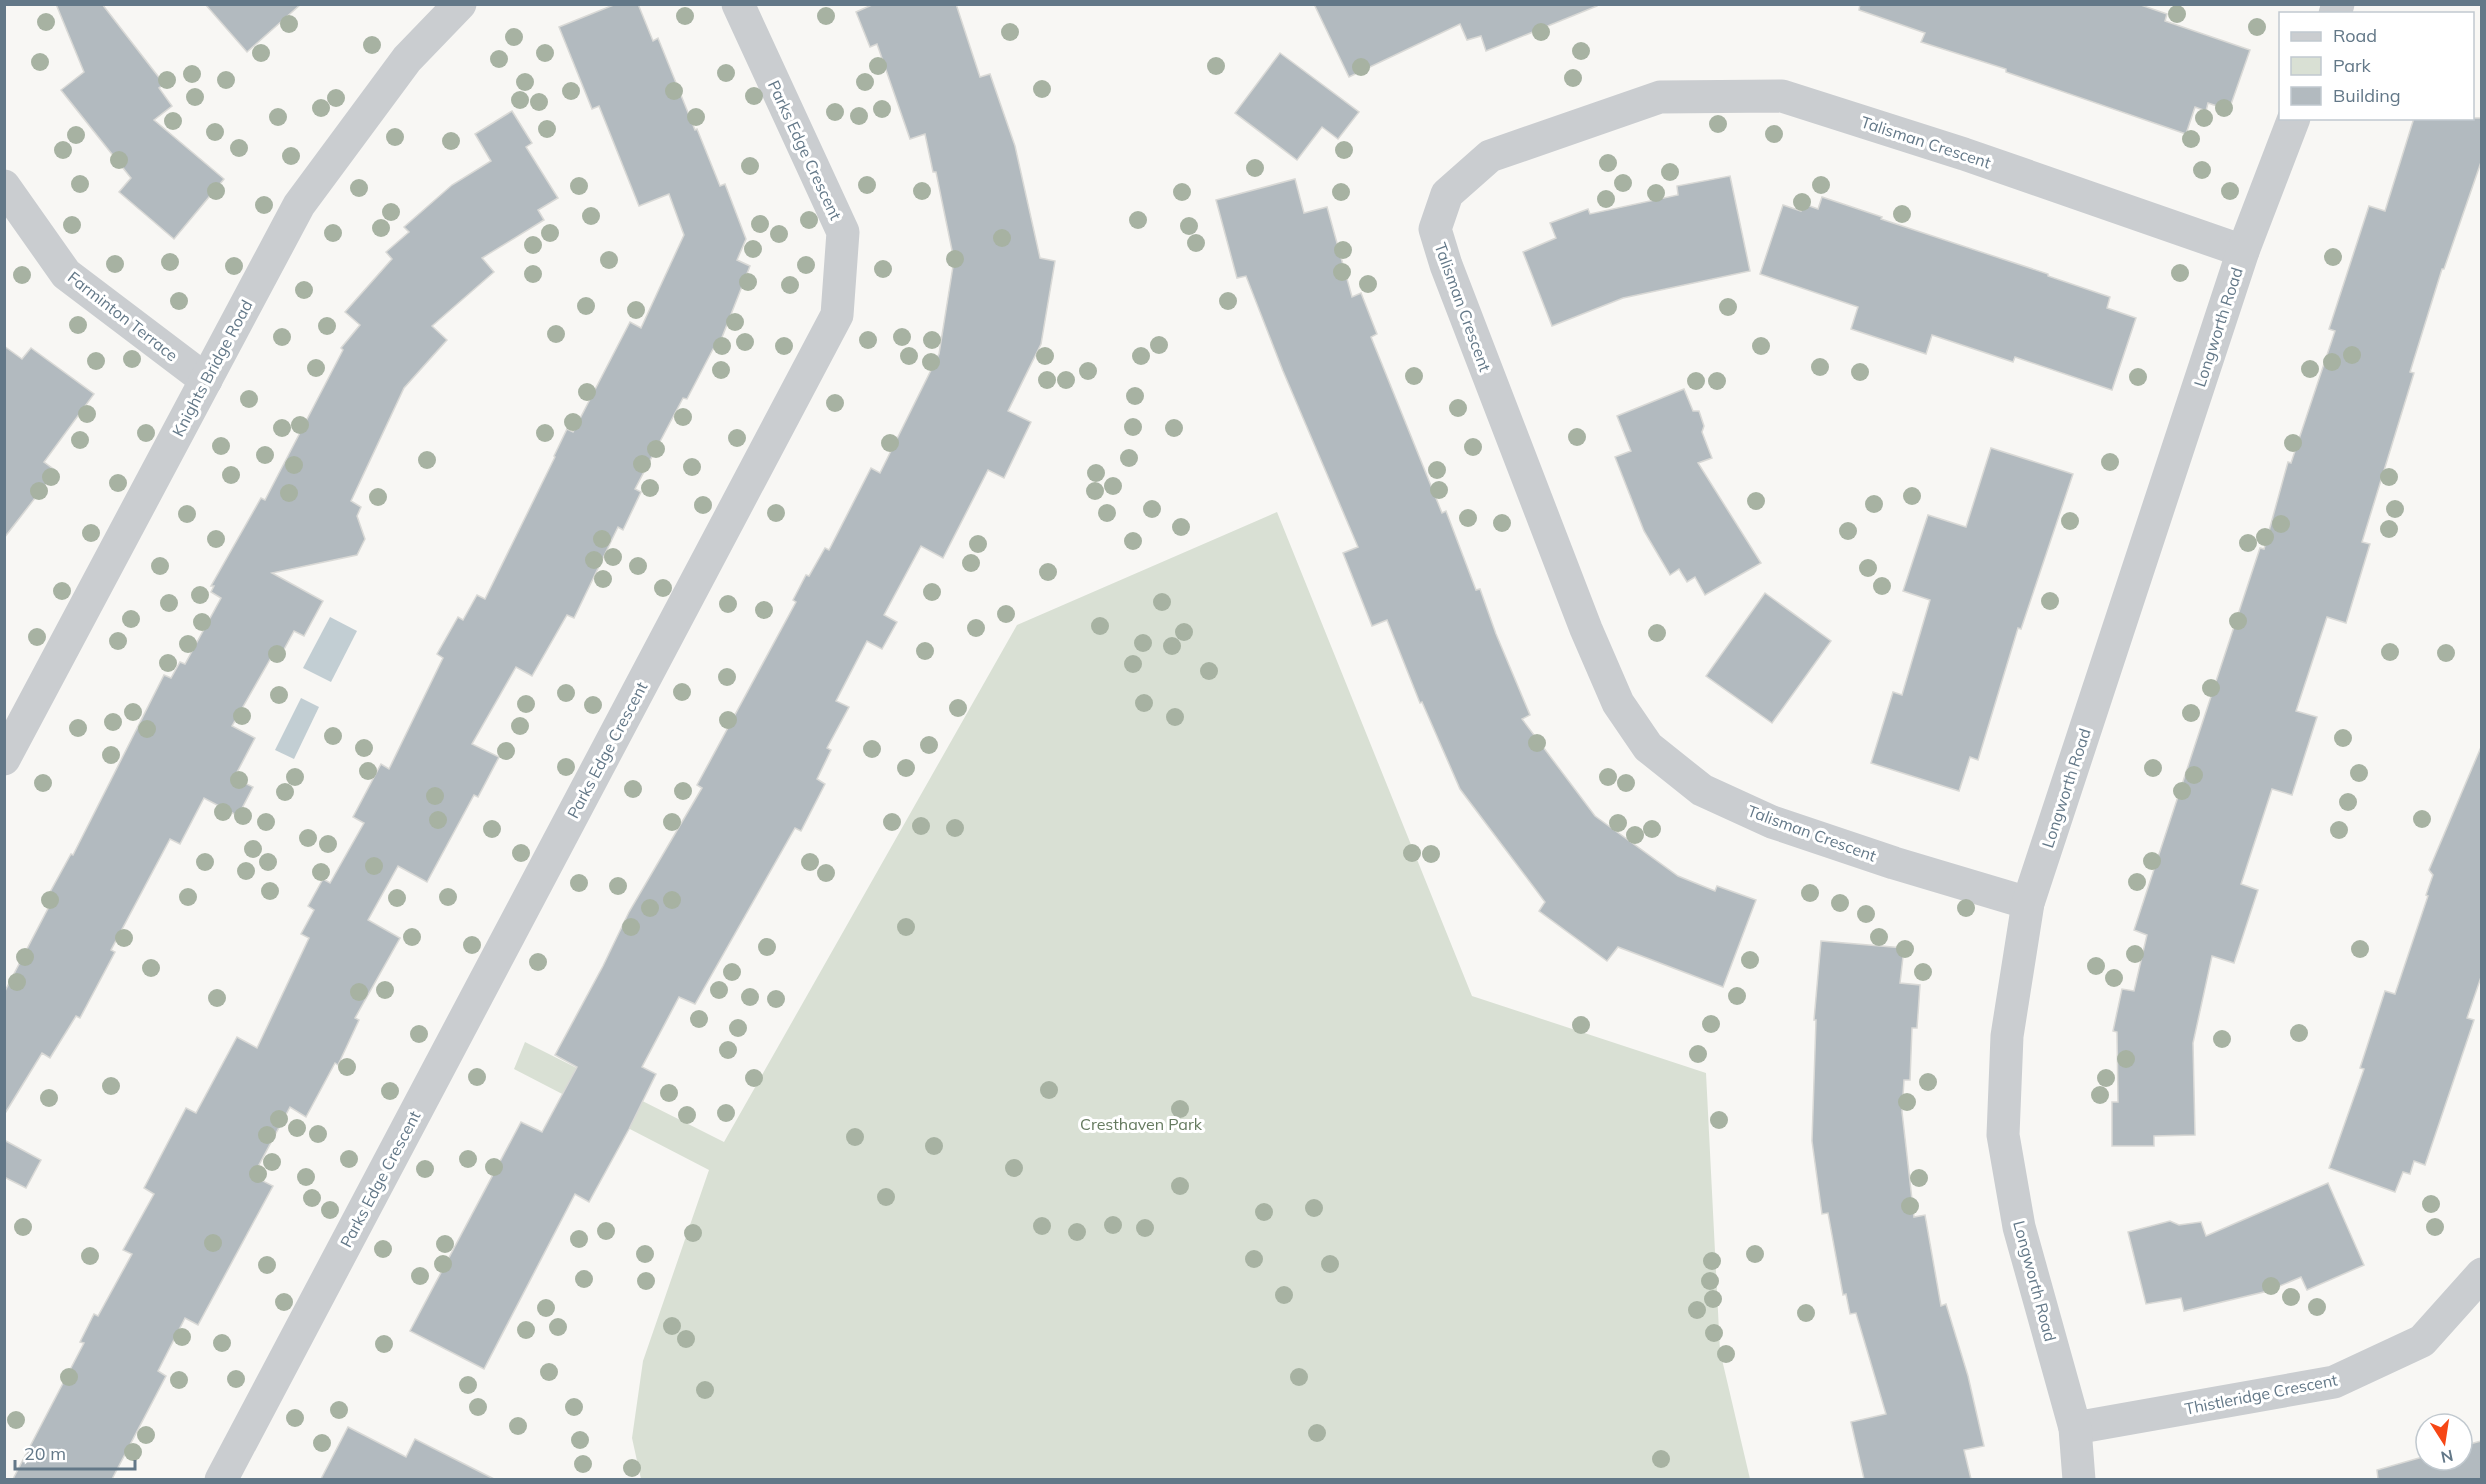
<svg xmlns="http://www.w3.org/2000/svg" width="2486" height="1484" viewBox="0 0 2486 1484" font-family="Mulish,sans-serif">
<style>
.green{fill:#d9e0d4}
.water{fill:#c2ced3}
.building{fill:#b2babf;stroke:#d9d9d6;stroke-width:1.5}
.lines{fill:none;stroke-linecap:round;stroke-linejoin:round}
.minor{stroke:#cacdd0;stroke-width:33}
.tree{fill:#a7b2a2}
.labels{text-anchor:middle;stroke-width:6;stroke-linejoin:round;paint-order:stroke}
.street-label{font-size:16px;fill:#637888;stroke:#fff}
.park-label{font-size:16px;fill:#657a5f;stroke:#fff}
</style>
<rect width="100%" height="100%" fill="#f8f7f4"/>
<path class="green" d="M1277,512L1472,996L1706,1073L1720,1351L1750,1479H641L632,1438L643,1361L709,1170L514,1069L525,1042L724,1142L1017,625Z"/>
<g class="water">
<path d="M330,617L357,631L331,682L303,668Z"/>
<path d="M301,698L319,707L294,759L275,750Z"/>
</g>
<g class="building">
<path d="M56,4H102L164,84L159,88L172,106L154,120L224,179L174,239L119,192L131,178L61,90L84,72Z"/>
<path d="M205,4H301L247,52Z"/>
<path d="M616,4H638L653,41L658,38L695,130L697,129L720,186L725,184L746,239L737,260L750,266L717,350L713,349L687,399L683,398L635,489L641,492L623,530L618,527L574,618L567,615L532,676L516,667L472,744L499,757L478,797L474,795L427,882L398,866L368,920L400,938L355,1018L359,1020L338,1065L335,1063L306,1117L290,1107L253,1176L273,1186L198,1325L185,1318L158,1371L166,1376L112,1479H13L84,1343L80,1342L94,1314L98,1316L132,1254L123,1250L154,1194L144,1188L186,1108L196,1113L237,1037L257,1048L309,938L301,934L314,910L308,906L323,879L330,883L364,823L353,817L381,764L389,769L443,658L437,654L458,617L463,620L477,595L485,599L555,457L554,456L567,429L573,432L630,322L641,328L684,235L669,194L639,206L599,106L592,109L559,27Z"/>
<path d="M874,4H956L980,77L990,74L1015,146L1040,258L1055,261L1041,344L1008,411L1031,422L1004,478L988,470L943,558L921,546L884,615L897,622L882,649L867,641L836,701L849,707L827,748L831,750L817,779L825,784L801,831L795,828L695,1004L679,997L642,1067L656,1074L629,1129L589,1202L575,1194L484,1369L410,1331L521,1122L542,1132L577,1067L555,1055L603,966L629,912L702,788L697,785L796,602L793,600L806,575L809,576L825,548L829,550L871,468L880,473L939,354L954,260L936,172H933L925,134L910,139L877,44L870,47L856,12Z"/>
<path d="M1314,4H1597V6L1486,51L1481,36L1467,40L1460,24L1349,77Z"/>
<path d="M1860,4H2138L2167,14L2165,21L2250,50L2229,110L2208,103L2206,111L2195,107L2186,134L2006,72V69L1921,42L1925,33L1859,10Z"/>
<path d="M1280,53L1359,112L1338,139L1322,127L1297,160L1235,113Z"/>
<path d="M512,111L532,143L526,147L558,198L538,210L544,220L482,258L494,272L432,326L447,340L404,388L351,501L361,507L357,516L365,539L357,555L272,573L323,601L304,636L294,631L282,653L276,649L232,726L255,738L234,778L253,787L238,816L204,798L180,844L170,839L111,950L115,952L80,1018L76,1016L50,1058L42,1053L4,1115V993L54,897L49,894L71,854L73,855L164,675L171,678L180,662L185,664L221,598L211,592L214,586H211L261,498L265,500L343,350L341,348L360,325L345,312L392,259L386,252L409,232L404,227L452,185L491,161L475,134Z"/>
<path d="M2414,118H2481V162L2444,269H2442L2410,372L2414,373L2362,542L2370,544L2346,623L2327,617L2296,711L2317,717L2292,795L2272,789L2241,884L2258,890L2234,963L2212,956L2193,1043L2195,1135L2154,1136V1146H2112V1102H2118L2117,1032L2113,1031L2122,989L2134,991L2147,935L2134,930L2260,548L2264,549L2288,462L2291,463L2335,331L2329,329L2369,206L2385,211Z"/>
<path d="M1730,176L1750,271L1623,298L1552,326L1523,252L1556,238L1550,223L1588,209L1590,214L1678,195L1677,186Z"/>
<path d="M1295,179L1304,213L1327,207L1352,297L1361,293L1377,334L1371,337L1442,513L1446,511L1476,590L1480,589L1496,634L1530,715L1522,719L1595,816L1678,876L1715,891L1717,886L1756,900L1723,987L1618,947L1607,961L1539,911L1545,902L1460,789L1422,702L1420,703L1387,620L1372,626L1343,553L1358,547L1283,371L1246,276L1237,278L1216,200Z"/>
<path d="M1822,197L1882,217L1881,219L2048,274V276L2110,297L2107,308L2136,318L2112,390L2015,357L2013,362L1932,335L1926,354L1851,329L1858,307L1760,274L1783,205L1801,211L1804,204L1818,209Z"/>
<path d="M4,346L22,359L31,348L94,394L44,462L56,471L4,538Z"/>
<path d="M1684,389L1693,411H1699L1704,426L1702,432L1712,458L1698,463L1761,563L1705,595L1695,577L1687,582L1679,569L1670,575L1644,531L1615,457L1631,451L1617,416Z"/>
<path d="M1991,448L2073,474L2021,629L2018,628L1978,760L1970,757L1959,791L1871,763L1893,692L1902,695L1930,600L1903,591L1928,515L1966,527Z"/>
<path d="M1765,593L1831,641L1772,723L1706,676Z"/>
<path d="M2481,747V977L2467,1018L2474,1020L2425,1165L2414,1161L2410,1174L2403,1172L2395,1192L2329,1168L2364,1069L2360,1068L2385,991L2395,994L2428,896L2426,895L2433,875L2429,870Z"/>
<path d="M1821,941L1904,948L1900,983L1920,985L1917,1028H1912L1910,1080H1904L1902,1112L1914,1217L1925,1215L1941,1306L1946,1304L1968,1376L1984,1446L1964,1450L1971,1479H1864L1851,1422L1886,1414L1856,1313L1850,1314L1846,1294L1843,1295L1828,1213L1822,1214L1812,1141L1816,1020H1814Z"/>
<path d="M4,1140L41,1160L26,1188L4,1177Z"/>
<path d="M2328,1183L2364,1265L2307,1290L2301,1277L2268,1291L2184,1311L2181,1298L2146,1304L2128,1232L2170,1221L2179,1225L2201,1222L2206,1236Z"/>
<path d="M348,1427L406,1457L415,1439L494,1479H321Z"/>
<path d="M2481,1441V1479H2378L2377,1470L2426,1456V1460H2462V1446Z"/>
</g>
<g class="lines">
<g class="minor">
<path d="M2335,14L2338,4"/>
<path d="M4,186L66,274L206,380"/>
<path d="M4,759L299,205L407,59L460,4"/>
<path d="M2028,903L1894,863L1772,822L1702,790L1648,747L1618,703L1586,629L1446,265L1435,229L1447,194L1490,156L1660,97L1782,96L1964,154L2243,251"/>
<path d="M2075,1428L2334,1382L2422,1341L2482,1274"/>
<path d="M221,1480L837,315L843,232L738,4"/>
<path d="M2079,1480L2075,1428L2019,1227L2003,1135L2007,1036L2028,903L2243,251L2294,118"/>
</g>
</g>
<g class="tree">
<circle cx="2177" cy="14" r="9"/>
<circle cx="685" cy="16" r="9"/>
<circle cx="826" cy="16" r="9"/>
<circle cx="46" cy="22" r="9"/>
<circle cx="289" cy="24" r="9"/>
<circle cx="2257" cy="27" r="9"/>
<circle cx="1010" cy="32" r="9"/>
<circle cx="1541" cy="32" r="9"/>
<circle cx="514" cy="37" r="9"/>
<circle cx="372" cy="45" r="9"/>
<circle cx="1581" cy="51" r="9"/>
<circle cx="261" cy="53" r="9"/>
<circle cx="545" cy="53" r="9"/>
<circle cx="499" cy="59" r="9"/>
<circle cx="40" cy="62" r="9"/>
<circle cx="878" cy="66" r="9"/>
<circle cx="1216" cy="66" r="9"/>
<circle cx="1361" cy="67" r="9"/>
<circle cx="726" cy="73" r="9"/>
<circle cx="192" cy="74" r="9"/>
<circle cx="1573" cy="78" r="9"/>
<circle cx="167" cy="80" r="9"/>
<circle cx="226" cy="80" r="9"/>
<circle cx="525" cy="82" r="9"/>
<circle cx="865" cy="82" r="9"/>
<circle cx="1042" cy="89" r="9"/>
<circle cx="571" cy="91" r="9"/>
<circle cx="674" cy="91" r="9"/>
<circle cx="754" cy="96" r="9"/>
<circle cx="195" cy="97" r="9"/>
<circle cx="336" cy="98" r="9"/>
<circle cx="520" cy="100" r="9"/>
<circle cx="539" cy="102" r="9"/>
<circle cx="321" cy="108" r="9"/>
<circle cx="2224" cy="108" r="9"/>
<circle cx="882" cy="109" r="9"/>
<circle cx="835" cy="112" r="9"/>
<circle cx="859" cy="116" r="9"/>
<circle cx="278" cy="117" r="9"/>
<circle cx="696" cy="117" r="9"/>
<circle cx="2204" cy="118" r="9"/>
<circle cx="173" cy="121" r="9"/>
<circle cx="1718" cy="124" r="9"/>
<circle cx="547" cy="129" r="9"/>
<circle cx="215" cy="132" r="9"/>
<circle cx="1774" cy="134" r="9"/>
<circle cx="76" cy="135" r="9"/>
<circle cx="395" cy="137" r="9"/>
<circle cx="2191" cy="139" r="9"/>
<circle cx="451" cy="141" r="9"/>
<circle cx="239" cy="148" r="9"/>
<circle cx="63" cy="150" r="9"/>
<circle cx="1344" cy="150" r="9"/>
<circle cx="291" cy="156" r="9"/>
<circle cx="119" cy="160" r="9"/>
<circle cx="1608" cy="163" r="9"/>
<circle cx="750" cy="166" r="9"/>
<circle cx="1255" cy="168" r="9"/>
<circle cx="2202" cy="170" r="9"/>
<circle cx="1670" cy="172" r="9"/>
<circle cx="1623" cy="183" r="9"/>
<circle cx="80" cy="184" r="9"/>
<circle cx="867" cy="185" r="9"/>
<circle cx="1821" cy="185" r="9"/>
<circle cx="579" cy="186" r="9"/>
<circle cx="359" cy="188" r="9"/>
<circle cx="216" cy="191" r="9"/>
<circle cx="922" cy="191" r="9"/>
<circle cx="2230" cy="191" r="9"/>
<circle cx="1182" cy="192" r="9"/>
<circle cx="1341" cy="192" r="9"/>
<circle cx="1656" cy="193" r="9"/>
<circle cx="1606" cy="199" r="9"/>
<circle cx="1802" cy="202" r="9"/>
<circle cx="264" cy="205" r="9"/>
<circle cx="391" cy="212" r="9"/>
<circle cx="1902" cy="214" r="9"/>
<circle cx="591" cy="216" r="9"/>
<circle cx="809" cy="220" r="9"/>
<circle cx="1138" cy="220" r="9"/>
<circle cx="760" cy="224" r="9"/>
<circle cx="72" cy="225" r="9"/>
<circle cx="1189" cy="226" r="9"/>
<circle cx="381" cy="228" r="9"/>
<circle cx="333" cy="233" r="9"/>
<circle cx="550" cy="233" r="9"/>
<circle cx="779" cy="234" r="9"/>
<circle cx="1002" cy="238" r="9"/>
<circle cx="1196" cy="243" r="9"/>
<circle cx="533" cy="245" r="9"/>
<circle cx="753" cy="249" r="9"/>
<circle cx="1343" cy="250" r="9"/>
<circle cx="2333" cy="257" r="9"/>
<circle cx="955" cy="259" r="9"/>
<circle cx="609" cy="260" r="9"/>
<circle cx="170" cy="262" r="9"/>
<circle cx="115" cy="264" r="9"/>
<circle cx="806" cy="265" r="9"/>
<circle cx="234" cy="266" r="9"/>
<circle cx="883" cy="269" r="9"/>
<circle cx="1342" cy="272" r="9"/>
<circle cx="2180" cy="273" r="9"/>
<circle cx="533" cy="274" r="9"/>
<circle cx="22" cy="275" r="9"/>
<circle cx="748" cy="282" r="9"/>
<circle cx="1368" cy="284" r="9"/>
<circle cx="790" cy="285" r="9"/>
<circle cx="304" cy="290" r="9"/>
<circle cx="179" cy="301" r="9"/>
<circle cx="1228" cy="301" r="9"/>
<circle cx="586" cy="306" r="9"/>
<circle cx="1728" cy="307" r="9"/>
<circle cx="636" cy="310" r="9"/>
<circle cx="735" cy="322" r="9"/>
<circle cx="78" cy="325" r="9"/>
<circle cx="327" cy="326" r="9"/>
<circle cx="556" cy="334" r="9"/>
<circle cx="282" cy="337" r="9"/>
<circle cx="902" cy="337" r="9"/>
<circle cx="868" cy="340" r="9"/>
<circle cx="932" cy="340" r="9"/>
<circle cx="745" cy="342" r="9"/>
<circle cx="1159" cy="345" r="9"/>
<circle cx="722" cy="346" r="9"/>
<circle cx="784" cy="346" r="9"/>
<circle cx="1761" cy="346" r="9"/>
<circle cx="2352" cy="355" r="9"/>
<circle cx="909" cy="356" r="9"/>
<circle cx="1045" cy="356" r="9"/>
<circle cx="1141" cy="356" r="9"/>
<circle cx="132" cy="359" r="9"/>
<circle cx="96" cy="361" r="9"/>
<circle cx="931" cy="362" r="9"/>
<circle cx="2332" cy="362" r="9"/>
<circle cx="1820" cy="367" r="9"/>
<circle cx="316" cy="368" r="9"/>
<circle cx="2310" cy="369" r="9"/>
<circle cx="721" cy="370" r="9"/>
<circle cx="1088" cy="371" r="9"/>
<circle cx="1860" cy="372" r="9"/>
<circle cx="1414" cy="376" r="9"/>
<circle cx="2138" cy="377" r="9"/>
<circle cx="1047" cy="380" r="9"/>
<circle cx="1066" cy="380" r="9"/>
<circle cx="1696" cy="381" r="9"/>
<circle cx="1717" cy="381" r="9"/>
<circle cx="587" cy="392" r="9"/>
<circle cx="1135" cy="396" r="9"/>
<circle cx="249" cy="399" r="9"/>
<circle cx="835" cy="403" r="9"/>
<circle cx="1458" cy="408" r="9"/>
<circle cx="87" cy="414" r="9"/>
<circle cx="683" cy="417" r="9"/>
<circle cx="573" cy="422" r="9"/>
<circle cx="300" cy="425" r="9"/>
<circle cx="1133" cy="427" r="9"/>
<circle cx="282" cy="428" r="9"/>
<circle cx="1174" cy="428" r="9"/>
<circle cx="146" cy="433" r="9"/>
<circle cx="545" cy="433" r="9"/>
<circle cx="1577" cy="437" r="9"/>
<circle cx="737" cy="438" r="9"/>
<circle cx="80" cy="440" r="9"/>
<circle cx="890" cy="443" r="9"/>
<circle cx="2293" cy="443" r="9"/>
<circle cx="221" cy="446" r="9"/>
<circle cx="1473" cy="447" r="9"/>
<circle cx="656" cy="449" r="9"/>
<circle cx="265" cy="455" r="9"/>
<circle cx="1129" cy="458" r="9"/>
<circle cx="427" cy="460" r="9"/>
<circle cx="2110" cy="462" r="9"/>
<circle cx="642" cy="464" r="9"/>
<circle cx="294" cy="465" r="9"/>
<circle cx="692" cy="467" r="9"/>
<circle cx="1437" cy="470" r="9"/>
<circle cx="1096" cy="473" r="9"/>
<circle cx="231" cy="475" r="9"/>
<circle cx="51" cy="477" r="9"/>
<circle cx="2389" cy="477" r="9"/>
<circle cx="118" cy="483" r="9"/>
<circle cx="1113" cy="486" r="9"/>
<circle cx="650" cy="488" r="9"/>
<circle cx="1439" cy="490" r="9"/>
<circle cx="39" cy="491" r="9"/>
<circle cx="1095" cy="491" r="9"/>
<circle cx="289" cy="493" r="9"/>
<circle cx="1912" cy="496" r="9"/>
<circle cx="378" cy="497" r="9"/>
<circle cx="1756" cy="501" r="9"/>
<circle cx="1874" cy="504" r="9"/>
<circle cx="703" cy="505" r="9"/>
<circle cx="1152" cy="509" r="9"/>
<circle cx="2395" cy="509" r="9"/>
<circle cx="776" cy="513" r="9"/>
<circle cx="1107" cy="513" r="9"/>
<circle cx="187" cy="514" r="9"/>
<circle cx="1468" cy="518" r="9"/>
<circle cx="2070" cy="521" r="9"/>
<circle cx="1502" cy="523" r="9"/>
<circle cx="2281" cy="524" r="9"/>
<circle cx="1181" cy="527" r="9"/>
<circle cx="2389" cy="529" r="9"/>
<circle cx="1848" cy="531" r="9"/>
<circle cx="91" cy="533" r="9"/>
<circle cx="2265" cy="537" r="9"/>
<circle cx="216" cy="539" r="9"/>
<circle cx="602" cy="539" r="9"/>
<circle cx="1133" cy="541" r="9"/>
<circle cx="2248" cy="543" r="9"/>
<circle cx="978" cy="544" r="9"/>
<circle cx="613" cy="557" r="9"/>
<circle cx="594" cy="560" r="9"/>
<circle cx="971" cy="563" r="9"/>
<circle cx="160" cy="566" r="9"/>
<circle cx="638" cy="566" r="9"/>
<circle cx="1868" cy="568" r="9"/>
<circle cx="1048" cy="572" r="9"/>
<circle cx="603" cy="579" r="9"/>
<circle cx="1882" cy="586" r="9"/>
<circle cx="663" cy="588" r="9"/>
<circle cx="62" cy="591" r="9"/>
<circle cx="932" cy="592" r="9"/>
<circle cx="200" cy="595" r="9"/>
<circle cx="2050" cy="601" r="9"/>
<circle cx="1162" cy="602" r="9"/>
<circle cx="169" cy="603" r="9"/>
<circle cx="728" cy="604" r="9"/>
<circle cx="764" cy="610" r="9"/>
<circle cx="1006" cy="614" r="9"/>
<circle cx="131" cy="619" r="9"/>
<circle cx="2238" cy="621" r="9"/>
<circle cx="202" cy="622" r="9"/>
<circle cx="1100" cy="626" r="9"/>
<circle cx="976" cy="628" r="9"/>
<circle cx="1184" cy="632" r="9"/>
<circle cx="1657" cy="633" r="9"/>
<circle cx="37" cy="637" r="9"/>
<circle cx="118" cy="641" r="9"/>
<circle cx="1143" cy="643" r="9"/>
<circle cx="188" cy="644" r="9"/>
<circle cx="1172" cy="646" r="9"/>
<circle cx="925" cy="651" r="9"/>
<circle cx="2390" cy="652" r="9"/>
<circle cx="2446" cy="653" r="9"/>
<circle cx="277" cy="654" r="9"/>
<circle cx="168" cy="663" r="9"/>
<circle cx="1133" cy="664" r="9"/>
<circle cx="1209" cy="671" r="9"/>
<circle cx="727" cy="677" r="9"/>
<circle cx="2211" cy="688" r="9"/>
<circle cx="682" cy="692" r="9"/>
<circle cx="566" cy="693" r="9"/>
<circle cx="279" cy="695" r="9"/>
<circle cx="1144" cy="703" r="9"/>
<circle cx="526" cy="704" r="9"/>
<circle cx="593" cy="705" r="9"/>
<circle cx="958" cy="708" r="9"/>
<circle cx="133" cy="712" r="9"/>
<circle cx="2191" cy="713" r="9"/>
<circle cx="242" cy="716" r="9"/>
<circle cx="1175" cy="717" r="9"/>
<circle cx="728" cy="720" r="9"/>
<circle cx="113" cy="722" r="9"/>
<circle cx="520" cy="726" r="9"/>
<circle cx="78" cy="728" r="9"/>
<circle cx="147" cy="729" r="9"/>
<circle cx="333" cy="736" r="9"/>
<circle cx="2343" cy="738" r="9"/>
<circle cx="1537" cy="743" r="9"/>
<circle cx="929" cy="745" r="9"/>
<circle cx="364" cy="748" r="9"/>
<circle cx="872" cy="749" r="9"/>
<circle cx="506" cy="751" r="9"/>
<circle cx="111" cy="755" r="9"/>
<circle cx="566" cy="767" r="9"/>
<circle cx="906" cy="768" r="9"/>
<circle cx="2153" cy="768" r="9"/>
<circle cx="368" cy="771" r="9"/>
<circle cx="2359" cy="773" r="9"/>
<circle cx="2194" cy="775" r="9"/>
<circle cx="295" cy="777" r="9"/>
<circle cx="1608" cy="777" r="9"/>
<circle cx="239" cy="780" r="9"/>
<circle cx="43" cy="783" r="9"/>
<circle cx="1626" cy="783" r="9"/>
<circle cx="633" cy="789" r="9"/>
<circle cx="683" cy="791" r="9"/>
<circle cx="2182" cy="791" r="9"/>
<circle cx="285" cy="792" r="9"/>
<circle cx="435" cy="796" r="9"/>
<circle cx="2348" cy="802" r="9"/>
<circle cx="223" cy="812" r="9"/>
<circle cx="243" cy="816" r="9"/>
<circle cx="2422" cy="819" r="9"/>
<circle cx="438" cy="820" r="9"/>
<circle cx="266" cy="822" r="9"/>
<circle cx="672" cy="822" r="9"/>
<circle cx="892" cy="822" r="9"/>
<circle cx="1618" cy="823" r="9"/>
<circle cx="921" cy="826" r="9"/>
<circle cx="955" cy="828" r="9"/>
<circle cx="492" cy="829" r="9"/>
<circle cx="1652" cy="829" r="9"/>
<circle cx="2339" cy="830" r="9"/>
<circle cx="1635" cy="835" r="9"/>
<circle cx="308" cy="838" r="9"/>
<circle cx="328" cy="844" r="9"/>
<circle cx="253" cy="849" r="9"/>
<circle cx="521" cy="853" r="9"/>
<circle cx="1412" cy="853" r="9"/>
<circle cx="1431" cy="854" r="9"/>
<circle cx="2152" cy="861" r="9"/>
<circle cx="205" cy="862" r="9"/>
<circle cx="268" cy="862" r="9"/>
<circle cx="810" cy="862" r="9"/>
<circle cx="374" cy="866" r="9"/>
<circle cx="246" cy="871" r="9"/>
<circle cx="321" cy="872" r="9"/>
<circle cx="826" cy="873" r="9"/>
<circle cx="2137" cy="882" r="9"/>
<circle cx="579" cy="883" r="9"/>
<circle cx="618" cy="886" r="9"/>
<circle cx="270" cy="891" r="9"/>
<circle cx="1810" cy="893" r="9"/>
<circle cx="188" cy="897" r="9"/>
<circle cx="448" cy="897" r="9"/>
<circle cx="397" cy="898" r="9"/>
<circle cx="50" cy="900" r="9"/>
<circle cx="672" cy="900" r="9"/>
<circle cx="1840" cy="903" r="9"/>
<circle cx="650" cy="908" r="9"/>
<circle cx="1966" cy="908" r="9"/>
<circle cx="1866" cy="914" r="9"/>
<circle cx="631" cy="927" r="9"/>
<circle cx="906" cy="927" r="9"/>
<circle cx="412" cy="937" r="9"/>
<circle cx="1879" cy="937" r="9"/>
<circle cx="124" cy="938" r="9"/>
<circle cx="472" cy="945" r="9"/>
<circle cx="767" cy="947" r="9"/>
<circle cx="1905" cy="949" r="9"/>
<circle cx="2360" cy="949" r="9"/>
<circle cx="2135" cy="954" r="9"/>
<circle cx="25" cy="957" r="9"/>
<circle cx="1750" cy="960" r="9"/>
<circle cx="538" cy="962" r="9"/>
<circle cx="2096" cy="966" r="9"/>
<circle cx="151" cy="968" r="9"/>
<circle cx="732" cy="972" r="9"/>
<circle cx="1923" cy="972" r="9"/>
<circle cx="2114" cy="978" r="9"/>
<circle cx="17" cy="982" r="9"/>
<circle cx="385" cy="990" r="9"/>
<circle cx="719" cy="990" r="9"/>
<circle cx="359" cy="992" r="9"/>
<circle cx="1737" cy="996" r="9"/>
<circle cx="750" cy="997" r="9"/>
<circle cx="217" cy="998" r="9"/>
<circle cx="776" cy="999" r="9"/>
<circle cx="699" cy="1019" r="9"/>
<circle cx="1711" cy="1024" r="9"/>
<circle cx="1581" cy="1025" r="9"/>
<circle cx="738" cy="1028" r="9"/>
<circle cx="2299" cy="1033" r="9"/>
<circle cx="419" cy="1034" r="9"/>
<circle cx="2222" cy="1039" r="9"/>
<circle cx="728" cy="1050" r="9"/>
<circle cx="1698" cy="1054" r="9"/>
<circle cx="2126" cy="1059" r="9"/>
<circle cx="347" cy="1067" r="9"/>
<circle cx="477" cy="1077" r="9"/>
<circle cx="754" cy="1078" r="9"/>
<circle cx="2106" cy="1078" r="9"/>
<circle cx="1928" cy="1082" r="9"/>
<circle cx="111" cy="1086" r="9"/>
<circle cx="1049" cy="1090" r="9"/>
<circle cx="390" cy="1091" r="9"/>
<circle cx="669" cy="1093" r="9"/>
<circle cx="2100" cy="1095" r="9"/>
<circle cx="49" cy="1098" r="9"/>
<circle cx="1907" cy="1102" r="9"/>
<circle cx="1180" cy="1109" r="9"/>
<circle cx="726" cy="1113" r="9"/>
<circle cx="687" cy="1115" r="9"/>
<circle cx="279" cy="1119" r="9"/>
<circle cx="1719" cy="1120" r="9"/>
<circle cx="297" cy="1128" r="9"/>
<circle cx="318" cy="1134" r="9"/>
<circle cx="267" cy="1135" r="9"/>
<circle cx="855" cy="1137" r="9"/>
<circle cx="934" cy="1146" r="9"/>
<circle cx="349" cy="1159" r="9"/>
<circle cx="468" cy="1159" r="9"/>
<circle cx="272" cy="1162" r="9"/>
<circle cx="494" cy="1167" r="9"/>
<circle cx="1014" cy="1168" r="9"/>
<circle cx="425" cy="1169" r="9"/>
<circle cx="258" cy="1174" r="9"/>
<circle cx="306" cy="1177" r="9"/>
<circle cx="1919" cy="1178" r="9"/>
<circle cx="1180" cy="1186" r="9"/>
<circle cx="886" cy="1197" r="9"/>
<circle cx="312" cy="1198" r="9"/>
<circle cx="2431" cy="1204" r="9"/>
<circle cx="1910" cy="1206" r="9"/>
<circle cx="1314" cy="1208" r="9"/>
<circle cx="330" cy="1210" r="9"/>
<circle cx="1264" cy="1212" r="9"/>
<circle cx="1113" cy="1225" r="9"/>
<circle cx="1042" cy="1226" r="9"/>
<circle cx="23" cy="1227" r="9"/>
<circle cx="2435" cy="1227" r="9"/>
<circle cx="1145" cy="1228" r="9"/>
<circle cx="606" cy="1231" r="9"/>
<circle cx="1077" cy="1232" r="9"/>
<circle cx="693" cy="1233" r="9"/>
<circle cx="579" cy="1239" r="9"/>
<circle cx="213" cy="1243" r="9"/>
<circle cx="445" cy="1244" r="9"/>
<circle cx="383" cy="1249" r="9"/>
<circle cx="645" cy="1254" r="9"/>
<circle cx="1755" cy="1254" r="9"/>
<circle cx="90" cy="1256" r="9"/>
<circle cx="1254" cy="1259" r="9"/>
<circle cx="1712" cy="1261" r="9"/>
<circle cx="443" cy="1264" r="9"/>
<circle cx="1330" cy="1264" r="9"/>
<circle cx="267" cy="1265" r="9"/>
<circle cx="420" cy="1276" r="9"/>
<circle cx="584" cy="1279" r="9"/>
<circle cx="646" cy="1281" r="9"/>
<circle cx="1710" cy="1281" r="9"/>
<circle cx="2271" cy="1286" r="9"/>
<circle cx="1284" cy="1295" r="9"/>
<circle cx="2291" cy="1297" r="9"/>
<circle cx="1713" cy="1299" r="9"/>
<circle cx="284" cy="1302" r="9"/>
<circle cx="2317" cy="1307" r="9"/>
<circle cx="546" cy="1308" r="9"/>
<circle cx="1697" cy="1310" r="9"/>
<circle cx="1806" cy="1313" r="9"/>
<circle cx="672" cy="1326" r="9"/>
<circle cx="558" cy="1327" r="9"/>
<circle cx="526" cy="1330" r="9"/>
<circle cx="1714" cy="1333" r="9"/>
<circle cx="182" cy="1337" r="9"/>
<circle cx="686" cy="1339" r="9"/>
<circle cx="222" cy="1343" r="9"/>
<circle cx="384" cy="1344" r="9"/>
<circle cx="1726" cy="1354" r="9"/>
<circle cx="549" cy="1372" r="9"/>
<circle cx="69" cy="1377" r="9"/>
<circle cx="1299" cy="1377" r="9"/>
<circle cx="236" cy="1379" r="9"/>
<circle cx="179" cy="1380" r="9"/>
<circle cx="468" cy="1385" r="9"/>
<circle cx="705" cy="1390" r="9"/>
<circle cx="478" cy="1407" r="9"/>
<circle cx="574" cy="1407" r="9"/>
<circle cx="339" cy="1410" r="9"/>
<circle cx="295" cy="1418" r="9"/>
<circle cx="16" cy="1420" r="9"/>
<circle cx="518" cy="1426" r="9"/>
<circle cx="1317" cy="1433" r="9"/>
<circle cx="146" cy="1435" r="9"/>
<circle cx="580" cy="1440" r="9"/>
<circle cx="322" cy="1443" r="9"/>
<circle cx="133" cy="1452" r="9"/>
<circle cx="1661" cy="1459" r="9"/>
<circle cx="583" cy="1464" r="9"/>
<circle cx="632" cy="1468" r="9"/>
</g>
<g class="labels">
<g class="street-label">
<text transform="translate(1926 142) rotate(18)" y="6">Talisman Crescent</text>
<text transform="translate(805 150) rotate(65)" y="6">Parks Edge Crescent</text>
<text transform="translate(1463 307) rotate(70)" y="6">Talisman Crescent</text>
<text transform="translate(123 316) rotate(38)" y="6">Farminton Terrace</text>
<text transform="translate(2218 327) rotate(-72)" y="6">Longworth Road</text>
<text transform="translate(212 368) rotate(-62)" y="6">Knights Bridge Road</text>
<text transform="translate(607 750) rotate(-62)" y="6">Parks Edge Crescent</text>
<text transform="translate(2066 788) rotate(-72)" y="6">Longworth Road</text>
<text transform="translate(1812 833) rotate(20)" y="6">Talisman Crescent</text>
<text transform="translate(380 1179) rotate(-62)" y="6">Parks Edge Crescent</text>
<text transform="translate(2035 1281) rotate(75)" y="6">Longworth Road</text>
<text transform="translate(2261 1394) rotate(-11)" y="6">Thistleridge Crescent</text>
</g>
<g class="park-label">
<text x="1141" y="1130">Cresthaven Park</text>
</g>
</g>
<rect width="2486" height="1484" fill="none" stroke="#637888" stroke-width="12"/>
<rect x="2279" y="12" width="195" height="108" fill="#ffffff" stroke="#c1c9cf" stroke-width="1.5"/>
<rect x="2291" y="32" width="30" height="9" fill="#cacdd0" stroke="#c1c9cf" stroke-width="1.5"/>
<text x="2333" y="42" font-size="18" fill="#637888">Road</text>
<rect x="2291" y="57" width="30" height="18" fill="#d9e0d4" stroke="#c1c9cf" stroke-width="1.5"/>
<text x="2333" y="72" font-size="18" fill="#637888">Park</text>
<rect x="2291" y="87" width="30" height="18" fill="#b2babf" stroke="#c1c9cf" stroke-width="1.5"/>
<text x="2333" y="102" font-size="18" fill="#637888">Building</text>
<g transform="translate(2444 1442) rotate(168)"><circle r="28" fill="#ffffff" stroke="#c1c9cf" stroke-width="1.5"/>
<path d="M0-4.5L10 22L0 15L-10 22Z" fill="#f64615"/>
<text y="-9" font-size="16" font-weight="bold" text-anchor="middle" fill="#637888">N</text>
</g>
<path d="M15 1460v9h120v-9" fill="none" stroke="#637888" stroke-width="3"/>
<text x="24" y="1460" font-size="18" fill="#637888" stroke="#ffffff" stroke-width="4.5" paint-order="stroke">20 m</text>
</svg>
